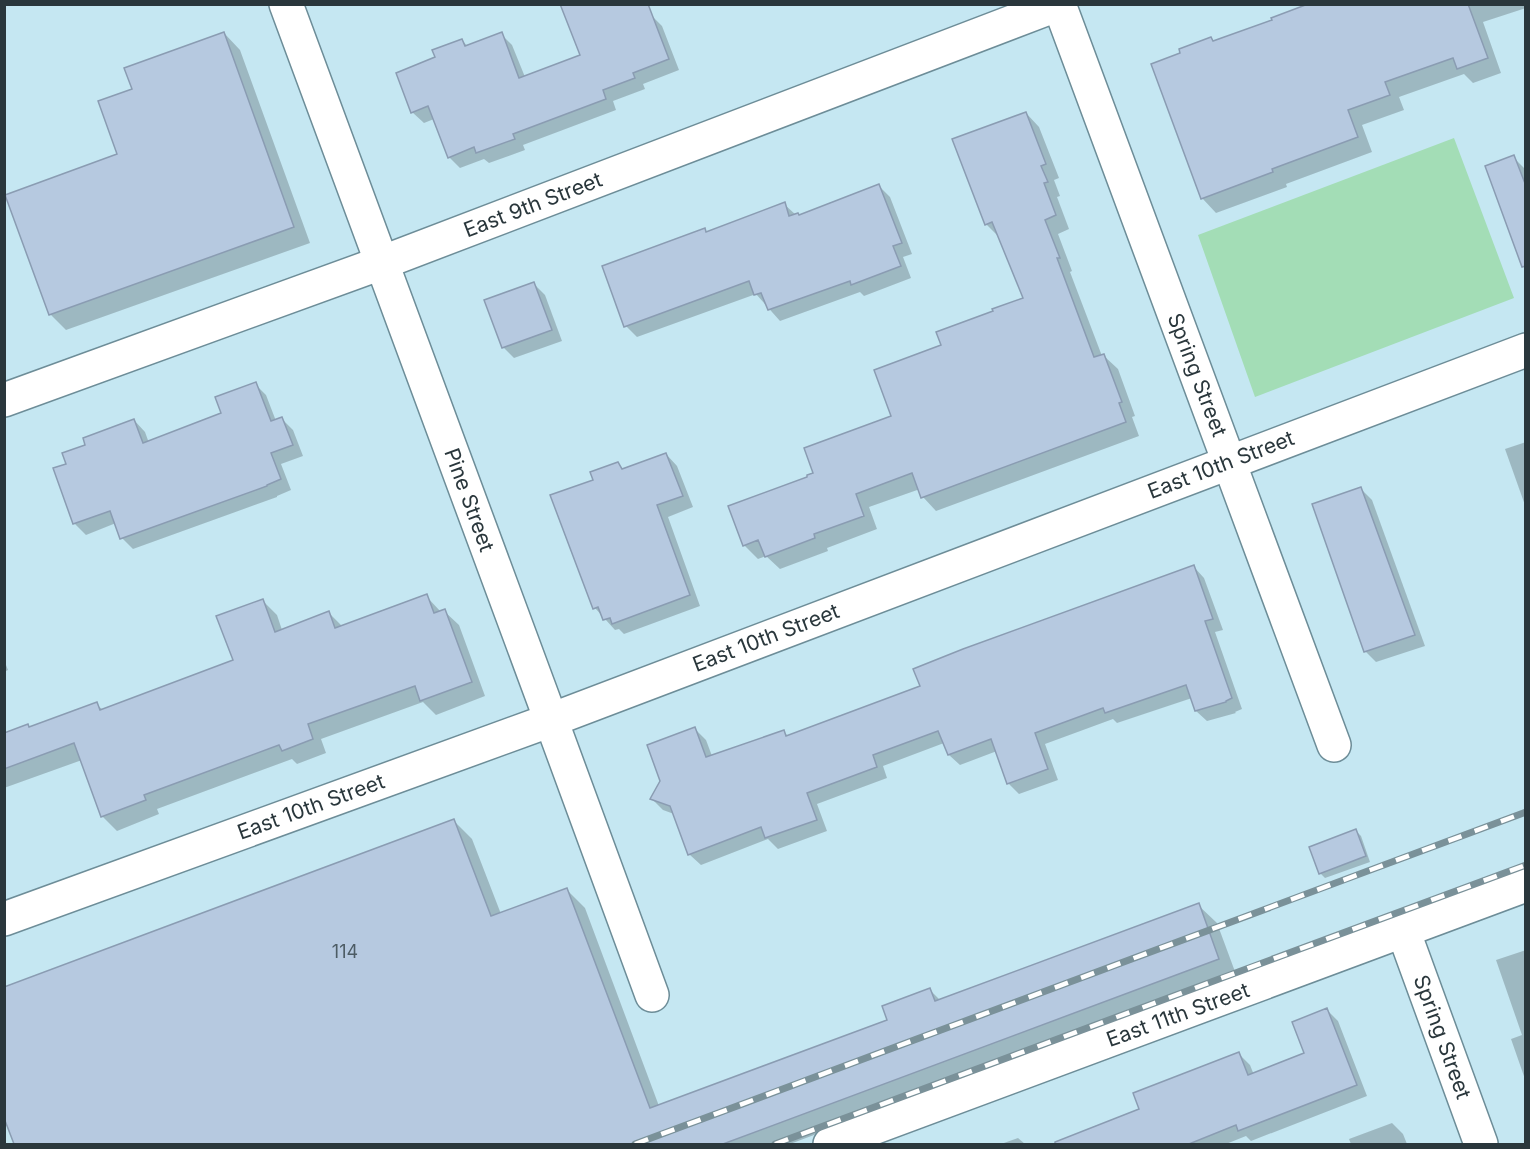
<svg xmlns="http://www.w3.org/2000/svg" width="1530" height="1149" viewBox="0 0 1530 1149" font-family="Inter,sans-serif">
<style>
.green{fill:#a3ddb6}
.shadow{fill:#0003}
.building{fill:#b6c9e0;stroke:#8a9cb2;stroke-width:1.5}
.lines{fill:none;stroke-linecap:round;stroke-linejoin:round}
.minor-casing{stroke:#6d8d98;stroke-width:36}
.tertiary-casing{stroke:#6d8d98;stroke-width:36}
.minor{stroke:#fff;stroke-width:33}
.tertiary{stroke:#fff;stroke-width:33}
.rail-casing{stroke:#7a9199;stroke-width:7}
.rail{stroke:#fff;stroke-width:4.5;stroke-dasharray:14;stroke-linecap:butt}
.labels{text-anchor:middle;stroke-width:5;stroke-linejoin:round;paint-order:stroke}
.number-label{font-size:18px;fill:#4d5c65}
.street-label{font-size:21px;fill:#2a373c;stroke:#fff}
</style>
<rect width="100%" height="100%" fill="#c5e7f2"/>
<path class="green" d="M1454,138L1514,298L1255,397L1198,235Z"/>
<g class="shadow">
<path d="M1313,4H1526V8L1483,22L1501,73L1473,83L1464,74L1399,97L1404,110L1362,125L1372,152L1286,184L1287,187L1216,213L1202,198L1182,54L1211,38L1214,42Z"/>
<path d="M651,15L662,26L679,70L643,84L645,89L613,101L616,110L523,145L525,150L489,163L484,159L460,168L449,157L434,119L424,123L412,112L437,58L462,40L468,47L501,34L512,45L525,77L582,55Z"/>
<path d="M224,33L240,50L310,243L66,330L50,314L119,155L134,90Z"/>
<path d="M1026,113L1039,127L1059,178L1054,180L1060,196L1057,197L1069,229L1058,234L1072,271L1070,272L1102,356H1104L1118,369L1135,416L1132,417L1139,436L936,511L923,497L920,489L869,507L877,529L827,548L828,551L780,569L766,556L758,559L744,545L809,478L893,417L943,346L1025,299L1000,238L986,224Z"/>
<path d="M1513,157L1524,168L1526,171V272L1487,167Z"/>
<path d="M879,186L890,197L912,254L903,257L911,278L864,296L860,292L780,321L756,294L637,337L626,326L704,230L707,233L784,204L796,215L799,216Z"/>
<path d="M534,284L545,295L562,341L514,358L503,347Z"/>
<path d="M255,384L266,395L276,421L282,419L293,430L303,456L281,464L291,490L277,496V497L133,549L122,538L116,523L86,535L75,524L55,469L68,465L87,445L134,420L145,432L149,443L223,414Z"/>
<path d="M1526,442V508L1505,449Z"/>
<path d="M666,454L677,466L693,507L668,517L700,606L624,634L619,629L615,630L595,608V481L618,463L624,470Z"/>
<path d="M1361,489L1372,500L1425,646L1376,662L1365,651Z"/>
<path d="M1194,567L1204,578L1223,630L1215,632L1242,709L1235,712L1236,713L1207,721L1196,711L1192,698L1117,723L1113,719L1045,744L1058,780L1019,794L1009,784L997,751L960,765L949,755L944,743L883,766L887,778L817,804L827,831L778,849L768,839L701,865L690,855L674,814L663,810L652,799L695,729L706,740L712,756L783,731L788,736L922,687Z"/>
<path d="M426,596L441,612L444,611L459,625L485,696L436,715L423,702L321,739L326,753L297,764L292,759L157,809L159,814L117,831L102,816L82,760L4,788V734L28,726L30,728L96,704L103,710L235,661L262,600L277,615L282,630L329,613L343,627Z"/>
<path d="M4,660L8,670L4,672Z"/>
<path d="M454,821L472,839L501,914L567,890L585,908L659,1106L889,1021L930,990L941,1001L1198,905L1217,923L1237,977L790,1144H16L4,1114Z"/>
<path d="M1356,831L1361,836L1370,862L1325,878L1320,873Z"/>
<path d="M1526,950V1082L1511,1039L1522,1035L1496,960Z"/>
<path d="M1327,1010L1338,1021L1367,1096L1251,1141L1246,1136L1226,1144H1053L1141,1110L1239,1054L1250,1065L1254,1075L1306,1054Z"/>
<path d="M1392,1123L1403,1134L1407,1144H1351L1349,1139Z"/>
<path d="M1018,1138L1025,1144H1001Z"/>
</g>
<g class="building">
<path d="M560,4H648L669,59L633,73L635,78L603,90L606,99L513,134L515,139L476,153L474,147L448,158L428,106L411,113L396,73L435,57L432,50L462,39L465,46L502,32L519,78L580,55Z"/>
<path d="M1308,4H1468L1488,58L1457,69L1453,58L1385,82L1390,95L1348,110L1358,137L1272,169L1273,172L1201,199L1151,64L1180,53L1179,49L1211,37L1213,41L1272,20L1271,18Z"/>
<path d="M224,32L294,227L49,315L5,195L117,154L98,101L132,89L124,68Z"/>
<path d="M1026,112L1046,164L1041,166L1048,182L1044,183L1056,215L1045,220L1060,258H1057L1094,357L1104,354L1122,402L1119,403L1126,422L921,498L912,473L856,494L864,516L814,534L815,538L765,557L758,540L743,546L728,506L807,477V475L813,473L804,448L891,416L874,370L941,345L936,332L993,311L992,309L1023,298L992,222L985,225L952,139Z"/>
<path d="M1514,155L1526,186V266L1522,267L1485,166Z"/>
<path d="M879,184L902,243L893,246L901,266L851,285L850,281L768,310L761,293L754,295L749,281L624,327L602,266L705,228L706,232L785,202L789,216L798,213L799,215Z"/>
<path d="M534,282L552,330L502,348L484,300Z"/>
<path d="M256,382L271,421L282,417L293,445L271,453L281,479L267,485V486L120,539L110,511L73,524L53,468L66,464L62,453L85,445L83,438L134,419L143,443L221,413L215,397Z"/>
<path d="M666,453L683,496L657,505L690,595L612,624L610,618L603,620L598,607L593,609L550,495L593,480L590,472L618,462L622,469Z"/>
<path d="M1361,487L1415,635L1364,652L1312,504Z"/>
<path d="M1194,565L1213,619L1205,621L1232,698L1226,701V702L1195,711L1186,685L1105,713L1103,708L1035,733L1048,769L1007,784L991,739L948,755L938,731L873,755L877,767L807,793L817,820L765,838L761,827L688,855L670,806L650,799L660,781L647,745L695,727L706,757L784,730L786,736L920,686L913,669L963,649Z"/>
<path d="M427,594L434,613L445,609L472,682L420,701L415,686L308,724L313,739L282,751L279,745L144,795L146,800L101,817L74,743L4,769V733L28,724L29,727L97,702L100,710L233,660L216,616L263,599L275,632L329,611L335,628Z"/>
<path d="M454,819L491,916L567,888L650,1108L887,1020L882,1006L930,988L935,1001L1199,903L1219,959L723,1144H14L4,1118V987Z"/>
<path d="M1356,829L1366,856L1319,874L1309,847Z"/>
<path d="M1327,1008L1357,1085L1238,1131L1236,1125L1189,1144H1055V1142L1139,1109L1133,1093L1239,1052L1248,1075L1304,1053L1292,1022Z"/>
</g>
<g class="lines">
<defs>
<g id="minor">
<path d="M1059,4L1334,745"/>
<path d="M4,400L381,263L1059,4"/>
<path d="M551,720L652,995"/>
<path d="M4,919L551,720L1526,350"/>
<path d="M1403,930L1481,1144"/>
</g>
<g id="tertiary">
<path d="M286,4L551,720"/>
<path d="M830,1144L1526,885"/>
</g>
</defs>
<use href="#minor" class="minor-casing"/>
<use href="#tertiary" class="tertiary-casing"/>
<use href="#minor" class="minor"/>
<use href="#tertiary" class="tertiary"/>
<defs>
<g id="rail">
<path d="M635,1144L1526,812"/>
<path d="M775,1144L1526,865"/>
</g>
</defs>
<use href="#rail" class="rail-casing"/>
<use href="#rail" class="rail"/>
</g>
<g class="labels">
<g class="number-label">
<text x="345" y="958">114</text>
</g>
<g class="street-label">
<text transform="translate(533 205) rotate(-21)" y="7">East 9th Street</text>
<text transform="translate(1197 375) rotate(69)" y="7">Spring Street</text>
<text transform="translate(1221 465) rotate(-21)" y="7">East 10th Street</text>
<text transform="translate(469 500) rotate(70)" y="7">Pine Street</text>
<text transform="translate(766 638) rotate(-21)" y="7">East 10th Street</text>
<text transform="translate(311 807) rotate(-20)" y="7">East 10th Street</text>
<text transform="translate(1178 1015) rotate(-20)" y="7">East 11th Street</text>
<text transform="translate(1442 1037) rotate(70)" y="7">Spring Street</text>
</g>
</g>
<rect width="1530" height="1149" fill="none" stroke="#2a373c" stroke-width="12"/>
</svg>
